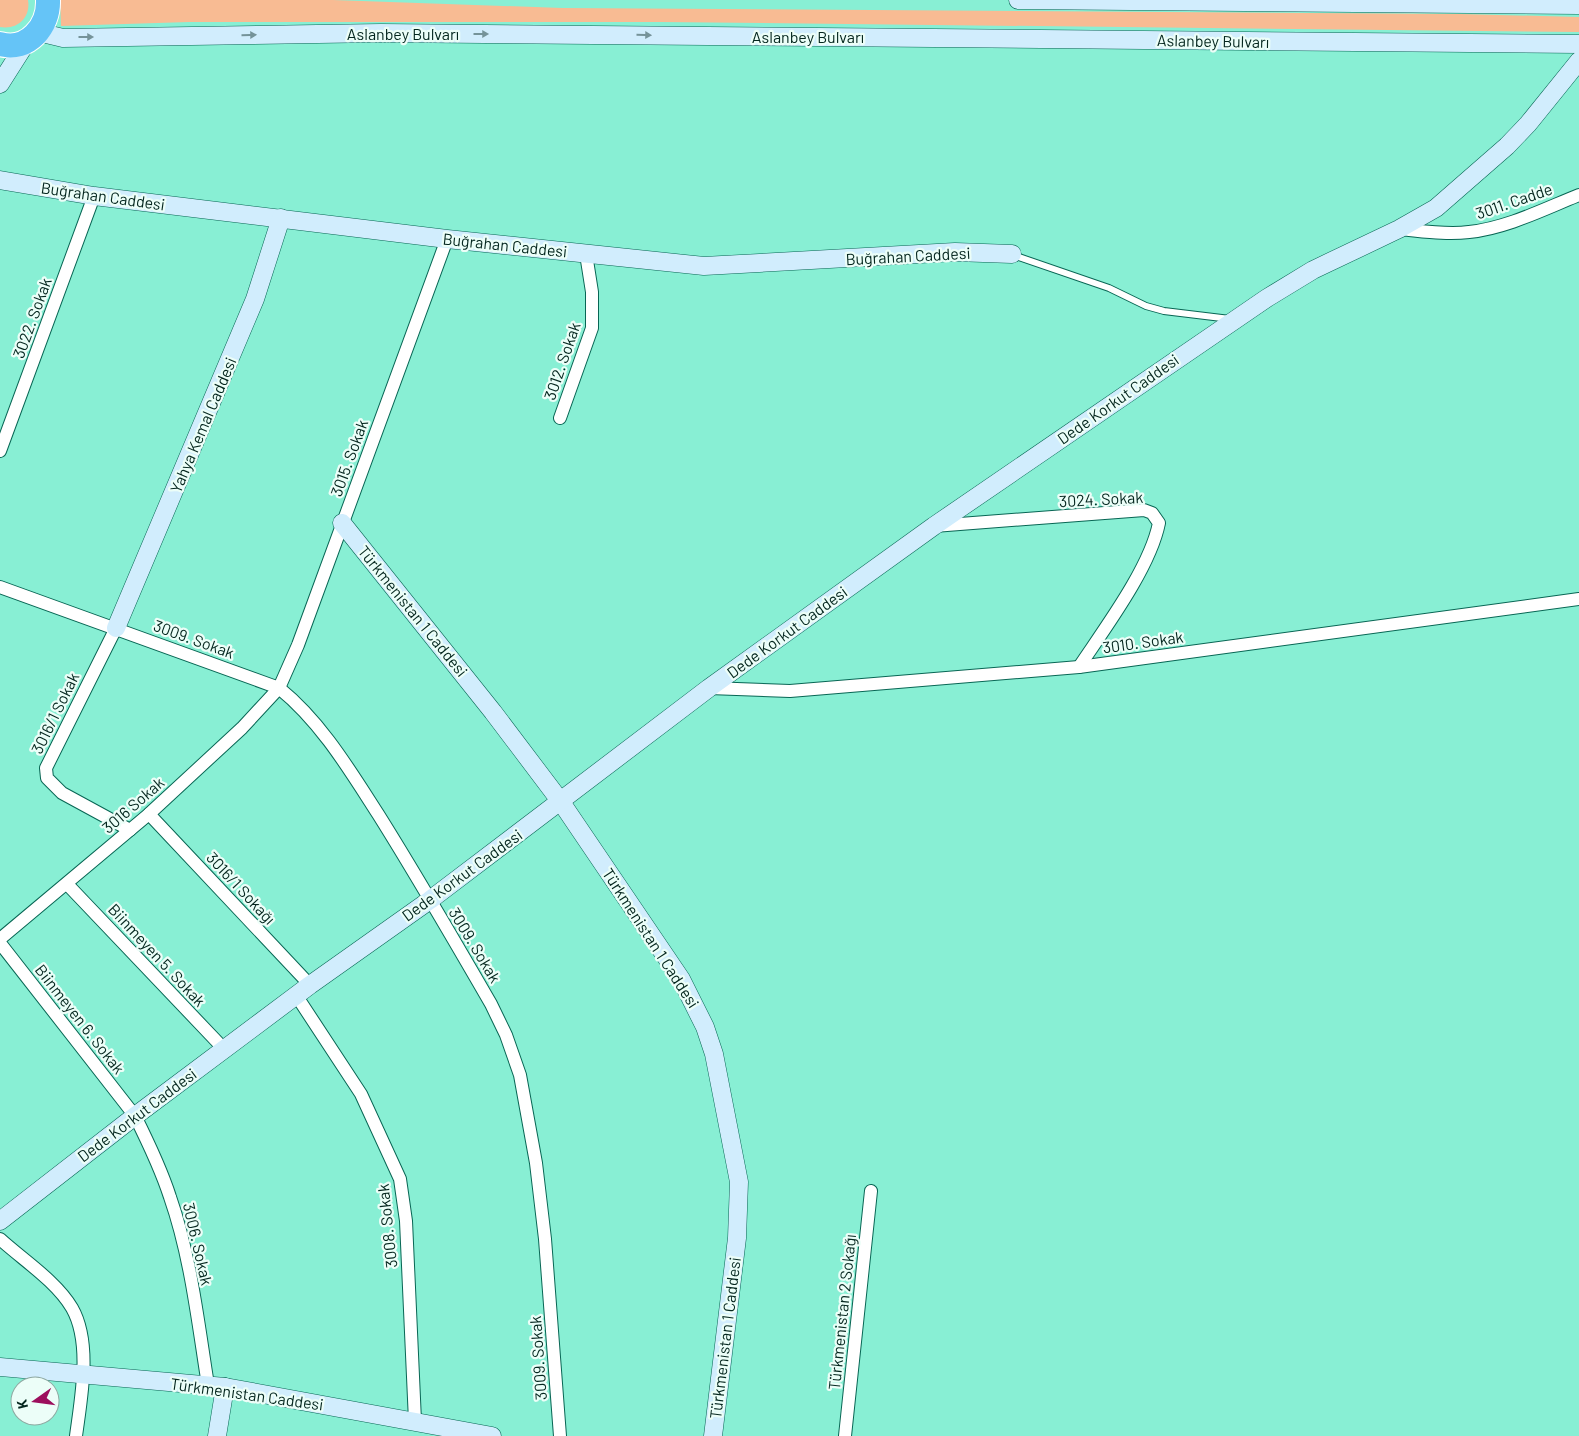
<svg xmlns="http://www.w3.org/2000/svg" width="1579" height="1436" viewBox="0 0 1579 1436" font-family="Barlow,sans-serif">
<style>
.green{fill:#f8bb93}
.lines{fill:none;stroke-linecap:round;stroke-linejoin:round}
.lane-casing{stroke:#086654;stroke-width:8}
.street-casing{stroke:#086654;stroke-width:14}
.secondary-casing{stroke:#086654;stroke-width:19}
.highway-casing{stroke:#fff;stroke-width:26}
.lane{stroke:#fff;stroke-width:6}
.street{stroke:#fff;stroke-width:12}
.secondary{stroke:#d1edfd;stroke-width:18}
.highway{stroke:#65c4f7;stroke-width:24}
.oneway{fill:#759399}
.labels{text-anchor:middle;stroke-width:4.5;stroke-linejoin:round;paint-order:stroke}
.street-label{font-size:16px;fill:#04261e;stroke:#ecfef8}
</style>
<rect width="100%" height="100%" fill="#88efd4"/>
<g class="green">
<path d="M0,0H28C31,18 17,30 0,27Z"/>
<path d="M60,0H333L562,8L1461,14L1579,17V32L661,22H189L61,26Z"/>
</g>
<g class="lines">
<defs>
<path id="lane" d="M1013,255L1109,288L1146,306L1164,311L1230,319"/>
<g id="street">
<path d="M1399,229C1422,231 1446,235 1469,232C1507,228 1544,209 1579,195"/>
<path d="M560,418L592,328V292L586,254"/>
<path d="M0,451L94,196"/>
<path d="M934,526L1144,510L1152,513L1159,523C1150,568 1105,628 1079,667"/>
<path d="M0,587L279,688C321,722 349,769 378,814C417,876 454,940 491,1004L506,1035L520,1075L536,1163L545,1239L560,1436"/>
<path d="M116,628L46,768L47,778L62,793L130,830"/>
<path d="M709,688L790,691L1079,667L1579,599"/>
<path d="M149,814L310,985"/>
<path d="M67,884L224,1049"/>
<path d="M0,939L149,814L242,728L279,688L298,645L447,239"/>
<path d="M0,943L135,1116C148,1142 161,1169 170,1197C191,1257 198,1323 208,1385"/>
<path d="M296,995L361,1094L400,1179L406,1221L415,1421"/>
<path d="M0,1239C23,1260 56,1281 72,1308C92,1343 81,1398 76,1436"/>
<path d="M845,1436L871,1191"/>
</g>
<g id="secondary">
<path d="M1018,0L1579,5"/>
<path d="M38,32L63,38L381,33L1579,44"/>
<path d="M0,84L28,40"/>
<path d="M0,180L94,196L447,239L704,266L955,252L1012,254"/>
<path d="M342,523L493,712L561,802L681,979L705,1027L714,1054L739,1182L737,1238L713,1436"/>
<path d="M116,628L255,299L281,218"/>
<path d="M0,1221L135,1116L310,985L430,900L709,688L934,526L1267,298L1313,270L1399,229L1436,208L1507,146L1528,124L1579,61"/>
<path d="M0,1367L225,1387L492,1436"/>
<path d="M217,1436L225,1387"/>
</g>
<path id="highway" d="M0,44C28,52 49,26 48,0"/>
</defs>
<use href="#lane" class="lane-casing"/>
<use href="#street" class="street-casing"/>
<use href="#secondary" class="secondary-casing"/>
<use href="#highway" class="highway-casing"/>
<use href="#lane" class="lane"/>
<use href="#street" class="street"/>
<use href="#secondary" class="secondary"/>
<use href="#highway" class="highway"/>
</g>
<defs><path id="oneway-solid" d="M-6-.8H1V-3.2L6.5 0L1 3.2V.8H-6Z" transform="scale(1.25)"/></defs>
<g class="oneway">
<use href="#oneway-solid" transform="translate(481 34)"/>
<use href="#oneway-solid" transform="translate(249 35) rotate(-1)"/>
<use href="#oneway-solid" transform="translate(644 35) rotate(1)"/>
<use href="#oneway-solid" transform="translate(86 37)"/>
</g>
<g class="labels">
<g class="street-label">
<text x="403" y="40">Aslanbey Bulvarı</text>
<text x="808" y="43">Aslanbey Bulvarı</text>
<text transform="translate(1213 41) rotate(1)" y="6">Aslanbey Bulvarı</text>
<text transform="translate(103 196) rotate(8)" y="6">Buğrahan Caddesi</text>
<text transform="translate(1514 201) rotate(-19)" y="6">3011. Cadde</text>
<text transform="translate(505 245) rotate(6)" y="6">Buğrahan Caddesi</text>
<text transform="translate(908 256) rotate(-3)" y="6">Buğrahan Caddesi</text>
<text transform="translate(32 318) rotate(-70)" y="6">3022. Sokak</text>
<text transform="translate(562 361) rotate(-71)" y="6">3012. Sokak</text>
<text transform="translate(1118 399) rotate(-35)" y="6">Dede Korkut Caddesi</text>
<text transform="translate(203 425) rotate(-67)" y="6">Yahya Kemal Caddesi</text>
<text transform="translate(349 458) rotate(-70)" y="6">3015. Sokak</text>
<text transform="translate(1101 499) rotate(-3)" y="6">3024. Sokak</text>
<text transform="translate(413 611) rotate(51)" y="6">Türkmenistan 1 Caddesi</text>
<text transform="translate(787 632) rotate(-36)" y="6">Dede Korkut Caddesi</text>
<text transform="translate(194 639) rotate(20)" y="6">3009. Sokak</text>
<text transform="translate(1143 642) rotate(-8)" y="6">3010. Sokak</text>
<text transform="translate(55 713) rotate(-64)" y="6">3016/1 Sokak</text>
<text transform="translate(133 805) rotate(-41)" y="6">3016 Sokak</text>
<text transform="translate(462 875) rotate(-36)" y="6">Dede Korkut Caddesi</text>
<text transform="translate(241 888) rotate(47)" y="6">3016/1 Sokağı</text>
<text transform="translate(651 938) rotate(57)" y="6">Türkmenistan 1 Caddesi</text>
<text transform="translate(475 945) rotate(59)" y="6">3009. Sokak</text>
<text transform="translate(157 955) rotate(47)" y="6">Biinmeyen 5. Sokak</text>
<text transform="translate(80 1019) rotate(52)" y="6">Biinmeyen 6. Sokak</text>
<text transform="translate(137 1115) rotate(-37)" y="6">Dede Korkut Caddesi</text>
<text transform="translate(387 1226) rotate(-96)" y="6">3008. Sokak</text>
<text transform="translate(198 1244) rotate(77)" y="6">3006. Sokak</text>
<text transform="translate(842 1312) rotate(-84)" y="6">Türkmenistan 2 Sokağı</text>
<text transform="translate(725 1338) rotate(-83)" y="6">Türkmenistan 1 Caddesi</text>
<text transform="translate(538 1358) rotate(-94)" y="6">3009. Sokak</text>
<text transform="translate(247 1394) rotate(8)" y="6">Türkmenistan Caddesi</text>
</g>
</g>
<g transform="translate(35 1401) rotate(256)"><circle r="24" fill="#ecfef8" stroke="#8fa8a1"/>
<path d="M0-4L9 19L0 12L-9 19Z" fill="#9c0f5d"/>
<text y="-8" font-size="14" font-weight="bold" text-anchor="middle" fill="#04261e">K</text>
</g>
</svg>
